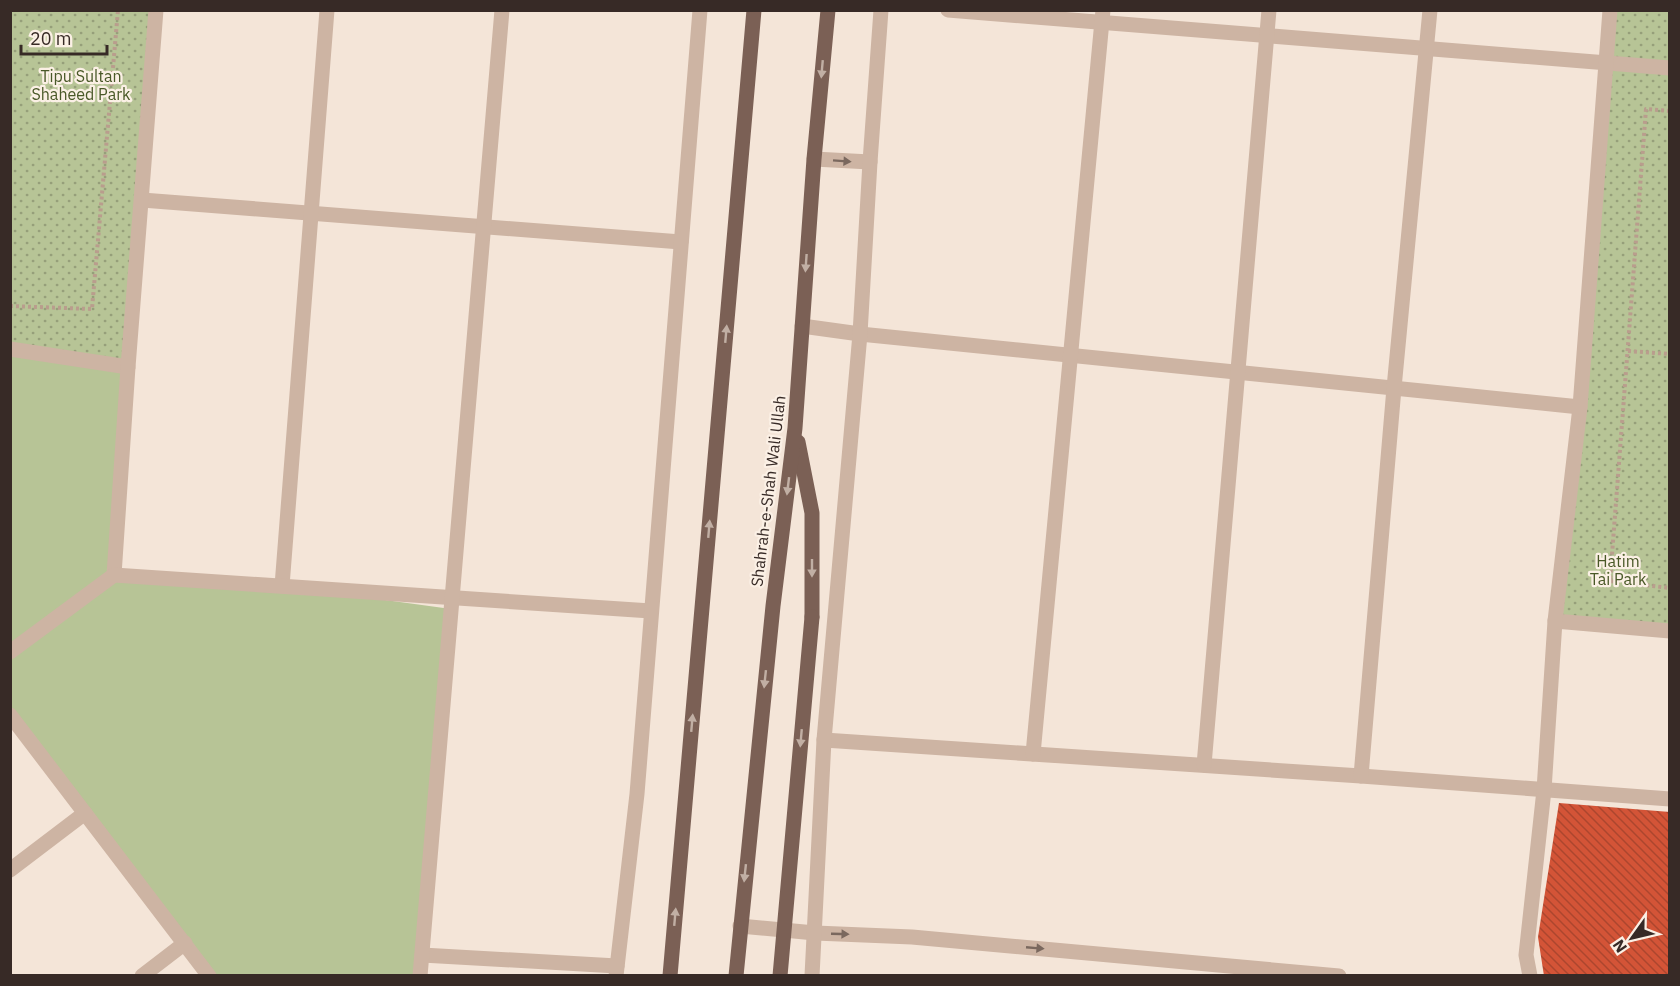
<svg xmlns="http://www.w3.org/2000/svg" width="1680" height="986" viewBox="0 0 1680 986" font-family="'IBM Plex Sans',sans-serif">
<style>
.grass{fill:#b7c496}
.park{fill:url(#park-dots)}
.building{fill:url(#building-back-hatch)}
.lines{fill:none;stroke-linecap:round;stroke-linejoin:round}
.path{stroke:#b99d8d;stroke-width:4;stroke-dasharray:3 3;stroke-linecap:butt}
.minor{stroke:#cdb4a3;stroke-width:15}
.major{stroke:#7b6055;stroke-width:15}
.major-bridge{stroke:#7b6055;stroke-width:15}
.oneway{fill:#c1afa4}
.oneway2{fill:#7a685e}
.labels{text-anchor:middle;stroke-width:4.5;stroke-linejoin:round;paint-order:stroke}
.park-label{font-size:16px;fill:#495827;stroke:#fbf0e5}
.street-label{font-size:16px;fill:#372a26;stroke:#fbf0e5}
</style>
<defs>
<pattern id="park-dots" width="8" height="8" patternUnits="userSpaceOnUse" patternTransform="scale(1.5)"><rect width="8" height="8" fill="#b7c496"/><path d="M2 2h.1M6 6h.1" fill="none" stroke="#969f7a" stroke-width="1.8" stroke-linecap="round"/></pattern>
<pattern id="building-back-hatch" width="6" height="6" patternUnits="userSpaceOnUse" patternTransform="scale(1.5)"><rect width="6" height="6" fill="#d35437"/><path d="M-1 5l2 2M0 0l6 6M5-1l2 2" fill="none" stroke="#ac462e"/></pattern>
</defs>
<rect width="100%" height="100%" fill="#f4e5d8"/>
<path class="grass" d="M11,349L128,367L114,574L283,586L451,609L420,975H209L11,716Z"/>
<g class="park">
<path d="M11,11H156L128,367L11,349Z"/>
<path d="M1610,11H1669V630L1562,620Z"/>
</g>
<path class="building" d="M1559,803L1670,812V976H1544L1538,937Z"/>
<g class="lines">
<g class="path">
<path d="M1670,111L1646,109L1610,581L1670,588"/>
<path d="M10,306L92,309L118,10"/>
<path d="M1628,351L1670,354"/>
</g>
<g class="minor">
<path d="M948,10L1670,68"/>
<path d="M814,159L870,162"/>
<path d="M142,200L681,242"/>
<path d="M802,326L860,334L1580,407"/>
<path d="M10,349L128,367"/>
<path d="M114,575L128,367L156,10"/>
<path d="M282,586L327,10"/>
<path d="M1555,621L1670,631"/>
<path d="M10,652L114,575L651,611"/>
<path d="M10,715L209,976"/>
<path d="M824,740L1361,776L1670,799"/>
<path d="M1033,754L1103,10"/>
<path d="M1204,765L1269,10"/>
<path d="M1361,776L1394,388L1430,10"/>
<path d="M10,870L85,813"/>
<path d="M740,926L815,933L912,937L1339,976"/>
<path d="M422,955L617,966"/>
<path d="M142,976L185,943"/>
<path d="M420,976L502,10"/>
<path d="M616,976L637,794L700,10"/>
<path d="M812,976L824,740L860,334L870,162L881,10"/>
<path d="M1530,976L1526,955L1544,790L1555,621L1580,407L1610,10"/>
</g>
<g class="major">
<path d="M798,442L812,513V617"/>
<path d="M670,976L754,10"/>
<path d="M736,976L773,606L795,428L814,159L828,10"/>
</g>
<path class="major-bridge" d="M780,976L812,617"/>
</g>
<defs><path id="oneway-solid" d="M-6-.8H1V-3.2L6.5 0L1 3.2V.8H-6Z" transform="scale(1.5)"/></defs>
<g class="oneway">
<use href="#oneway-solid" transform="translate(822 69) rotate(95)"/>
<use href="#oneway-solid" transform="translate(806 263) rotate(94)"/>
<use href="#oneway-solid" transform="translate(726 334) rotate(-85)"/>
<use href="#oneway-solid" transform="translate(788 486) rotate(97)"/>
<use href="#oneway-solid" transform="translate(709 529) rotate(-85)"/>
<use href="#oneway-solid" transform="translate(812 568) rotate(90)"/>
<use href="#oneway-solid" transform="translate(765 679) rotate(96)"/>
<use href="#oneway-solid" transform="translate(692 723) rotate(-85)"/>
<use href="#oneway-solid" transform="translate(801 738) rotate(95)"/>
<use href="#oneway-solid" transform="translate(745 873) rotate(96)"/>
<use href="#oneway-solid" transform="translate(675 917) rotate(-85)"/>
</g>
<g class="oneway2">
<use href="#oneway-solid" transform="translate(842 161) rotate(4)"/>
<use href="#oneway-solid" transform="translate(840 934) rotate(2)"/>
<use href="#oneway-solid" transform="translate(1035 948) rotate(5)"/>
</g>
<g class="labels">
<g class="park-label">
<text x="81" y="82">Tipu Sultan<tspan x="81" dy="18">Shaheed Park</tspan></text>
<text x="1618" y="567">Hatim<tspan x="1618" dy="18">Tai Park</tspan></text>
</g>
<g class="street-label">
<text transform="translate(768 491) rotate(-83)" y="6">Shahrah-e-Shah Wali Ullah</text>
</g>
</g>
<rect width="1680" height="986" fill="none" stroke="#372a26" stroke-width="24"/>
<g transform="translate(1632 938) rotate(236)" stroke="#fbf0e5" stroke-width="4.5" paint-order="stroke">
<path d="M0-4.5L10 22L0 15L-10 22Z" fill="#372a26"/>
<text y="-9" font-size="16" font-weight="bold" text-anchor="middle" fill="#372a26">N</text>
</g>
<path d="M21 45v9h86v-9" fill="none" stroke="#372a26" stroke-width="3"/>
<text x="30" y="45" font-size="18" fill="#372a26" stroke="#fbf0e5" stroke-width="4.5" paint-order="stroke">20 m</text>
</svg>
